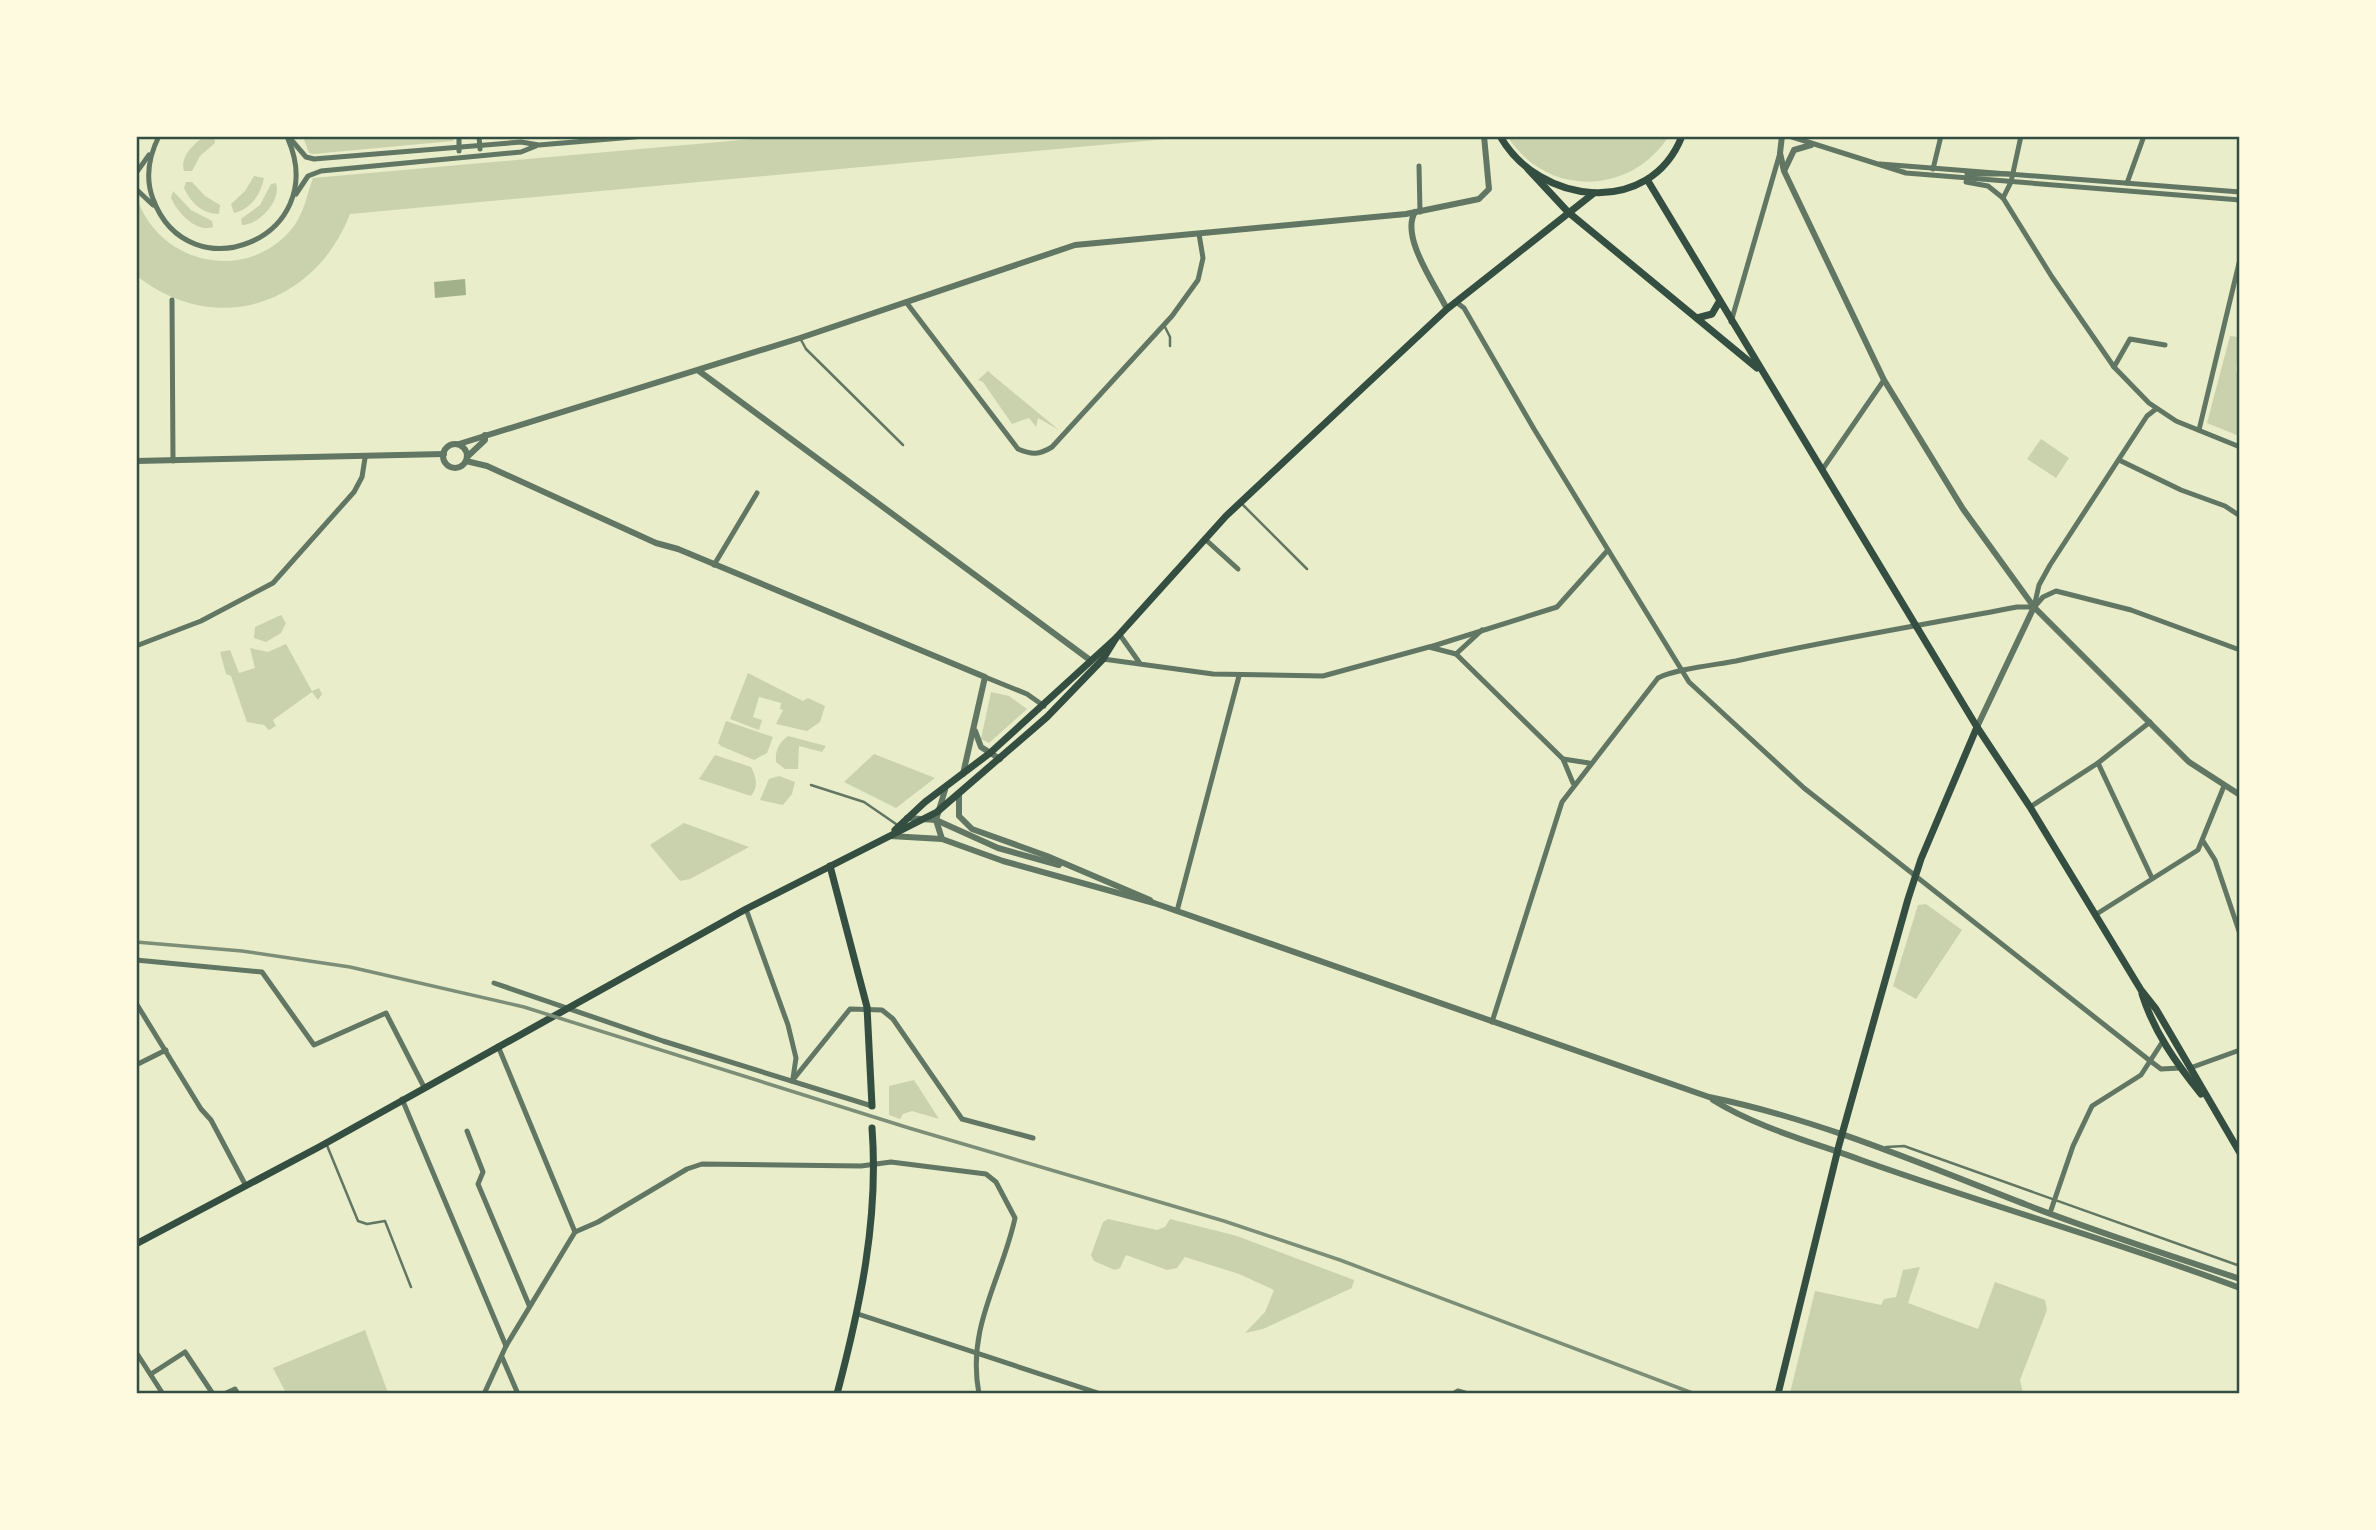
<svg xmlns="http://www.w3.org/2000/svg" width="2376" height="1530" viewBox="0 0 2376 1530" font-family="'Open Sans',sans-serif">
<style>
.green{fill:#cad2ad}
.water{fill:#a3b18a}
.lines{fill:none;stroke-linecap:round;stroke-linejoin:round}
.service{stroke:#617663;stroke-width:2.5}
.minor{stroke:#617663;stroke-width:5}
.tertiary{stroke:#617663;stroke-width:6}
.secondary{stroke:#344e41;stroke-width:7}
.rail{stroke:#7c8e77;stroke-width:3.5}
.neatline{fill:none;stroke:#344e41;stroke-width:2.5}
</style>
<rect width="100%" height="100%" fill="#e9edc9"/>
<g class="green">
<path d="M204,137H214L215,143L200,156L192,171H184C180,157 193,144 204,137Z"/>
<path d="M303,137H454L453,141L313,154L309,153Z"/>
<path d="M774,137H1188L350,214C315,305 215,338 137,276L136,195C156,262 242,285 290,231C304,215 306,197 313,178Z"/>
<path d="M1508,137H1668C1630,196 1546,197 1508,137Z"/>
<path d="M254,176L264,178C261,194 251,209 234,213L231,204L245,191Z"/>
<path d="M186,182H192L205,196L220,205L219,214C203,214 191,203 184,188Z"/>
<path d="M276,183C282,200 259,225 242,225L241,219L260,205L271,184Z"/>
<path d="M173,191L191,210L212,221L213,227C196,233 178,213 171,198Z"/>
<path d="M2230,336L2239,337L2236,371L2240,372L2239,436L2207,423Z"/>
<path d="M988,371L996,378L1059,430L1038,418L1036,427L1029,418L1012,424L983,382L978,380Z"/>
<path d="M2041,439L2069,458L2056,478L2027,459Z"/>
<path d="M281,615L286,623L281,633L266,642L254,638L255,627Z"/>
<path d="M286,644L312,691L319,688L322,694L318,700L312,692L273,720L276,726L269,730L264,725L247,722L231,676L226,674L220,652L230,650L239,673L255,668L250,648L268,652Z"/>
<path d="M748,673L803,701L808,698L825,706L820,722L807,731L776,724L783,710L780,709L781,703L759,697L753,717L762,720L759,730L730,719Z"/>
<path d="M991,692L1009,696L1027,709L989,743L981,739Z"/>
<path d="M726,721L773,737L767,753L754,760L721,746L718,743Z"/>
<path d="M788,736L826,746L822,752L799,746L798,769H785L776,762C775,750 779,743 788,736Z"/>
<path d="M874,754L935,778L896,808L844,782Z"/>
<path d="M715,755L751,767C756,777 759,786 751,796L699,779Z"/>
<path d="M779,776L795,782L792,794L783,805L760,800L769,779Z"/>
<path d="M684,823L749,847L690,879L680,881L650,845Z"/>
<path d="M1926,904L1962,930L1916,999L1893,986L1918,905Z"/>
<path d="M914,1080L939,1119L912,1111L903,1114L900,1119L889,1115V1086Z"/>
<path d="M1108,1219L1157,1230L1165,1227L1170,1219L1237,1236L1354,1280L1352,1288L1263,1329L1245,1333L1265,1312L1274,1290L1239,1274L1185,1257L1177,1268L1167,1270L1126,1255L1120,1268L1115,1270L1094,1261L1091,1255L1103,1222Z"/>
<path d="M1920,1267L1908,1303L1978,1329L1995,1282L2045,1300L2047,1310L2020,1380L2023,1393H1790L1815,1291L1881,1305L1884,1299L1896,1297L1903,1270Z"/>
<path d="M365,1330L388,1393H286L273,1368Z"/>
</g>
<path class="water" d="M465,279L466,295L435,298L434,282Z"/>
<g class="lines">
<g class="service">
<path d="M1164,325L1170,337V346"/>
<path d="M800,338L806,349L903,445"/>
<path d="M1243,505L1307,569"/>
<path d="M811,785L864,802L896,824"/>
<path d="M326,1143L358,1221L367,1224L385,1221L411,1287"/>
<path d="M1886,1147L1904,1146L2240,1266"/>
</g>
<g class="minor">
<path d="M159,136C149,156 145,178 153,199C189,295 331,238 288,139"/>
<path d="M288,136L306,157L314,159L521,142L539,145L645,136"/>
<path d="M459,136V151"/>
<path d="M479,136L480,149"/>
<path d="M670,136H695"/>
<path d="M1789,136L1906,173L2240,200"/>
<path d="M1880,164L2240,192"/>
<path d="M1419,166L1420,212"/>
<path d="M1933,169L1941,136"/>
<path d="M136,173L149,155"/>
<path d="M1967,174H2009"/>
<path d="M1966,182L1988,186L2003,198L2052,277L2114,367L2149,403L2176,421L2240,447"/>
<path d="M2127,183L2144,136"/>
<path d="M136,189L153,205"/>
<path d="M296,194L308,176L321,171L521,152L536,146"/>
<path d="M2003,198L2011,182L2021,136"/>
<path d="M172,300L173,461"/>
<path d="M906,302L1018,449C1032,455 1039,455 1052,447L1172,316L1198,280L1203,258L1199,234"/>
<path d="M1456,302L1464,308L1534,429L1689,682L1804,788L2149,1060L2161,1069L2180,1068"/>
<path d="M1731,322L1780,153"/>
<path d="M2114,367L2130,339L2165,345"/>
<path d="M2199,430L2240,259"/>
<path d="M2119,460L2181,490L2225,506L2240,516"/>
<path d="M1822,470L1884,380"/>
<path d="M1205,539L1238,569"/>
<path d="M714,565L757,493"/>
<path d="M2036,605L2043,597L2056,591L2131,610L2240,650"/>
<path d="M2034,607L2039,585L2050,565L2147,416L2156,409"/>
<path d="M1120,635L1139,662"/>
<path d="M136,646L201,621L273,583L354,492L362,477L365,458"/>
<path d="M1430,647L1557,607L1608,550"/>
<path d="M1456,654L1482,630"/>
<path d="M1103,659L1213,674L1323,676L1429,647L1456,654L1563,759L1573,783"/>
<path d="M985,677L1027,694L1044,706"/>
<path d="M1563,759L1589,763"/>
<path d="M2098,763L2152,878"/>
<path d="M2030,807L2098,763L2150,722"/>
<path d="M2203,841L2215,860L2240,934"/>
<path d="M746,909L788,1025L796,1058L793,1078"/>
<path d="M1177,911L1239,676"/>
<path d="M2095,915L2198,850L2224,786"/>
<path d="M136,960L262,972L314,1045L386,1013L424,1087"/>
<path d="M494,983L663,1041L872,1106"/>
<path d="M136,1003L201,1109L211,1120L246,1186"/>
<path d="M1492,1022L1562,802L1658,678C1675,669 1715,665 1736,661C1829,640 1923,625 2017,607H2034"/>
<path d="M498,1046L575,1232"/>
<path d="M136,1065L166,1050"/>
<path d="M2190,1068L2240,1050"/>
<path d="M792,1081L850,1009L882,1010L893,1019L962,1119L1033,1138"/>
<path d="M402,1099L506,1346"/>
<path d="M467,1131L483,1172L478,1184L529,1305"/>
<path d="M2050,1213L2073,1146L2092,1106L2141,1075L2163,1041"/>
<path d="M575,1232L598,1222L687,1169L702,1164L861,1166L891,1162L986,1174L996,1182L1015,1218C1002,1279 966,1327 979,1394"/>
<path d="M858,1314L1101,1394"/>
<path d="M136,1352L163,1394"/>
<path d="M502,1357L518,1394"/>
<path d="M151,1374L185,1352L213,1394"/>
<path d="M224,1394L235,1389L238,1394"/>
<path d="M484,1394L506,1346L575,1232"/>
<path d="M1453,1394L1458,1391L1468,1394"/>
</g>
<g class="tertiary">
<path d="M1782,136L1780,153L1784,171L1884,380L1963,509L2034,607L2189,762L2240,795"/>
<path d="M1785,169L1794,150L1811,145"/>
<path d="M1415,212C1400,237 1436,286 1447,309"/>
<path d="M699,371L1090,660"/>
<path d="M459,444L800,338L1075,245L1406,214L1479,199L1489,189L1484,136"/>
<circle cx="455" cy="456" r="12"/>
<path d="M467,457L485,440V435"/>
<path d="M136,461L444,454"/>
<path d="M466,461L487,466L656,543L678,549L985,677L963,774"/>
<path d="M1977,727L2034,607"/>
<path d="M975,731L981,747L1000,759"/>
<path d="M959,794V816L972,829L1047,856L1150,900"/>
<path d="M907,818L936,820L998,848L1059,865"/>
<path d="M890,836L942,839L1003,861L1154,903L1709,1097C1818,1119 1924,1165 2027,1205C2097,1232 2169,1255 2240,1279"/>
<path d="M942,839L936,820L945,790"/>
<path d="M1713,1100C1758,1128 1812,1142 1861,1160C1987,1205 2115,1241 2240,1288"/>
</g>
<g class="secondary">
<path d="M1500,136C1539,205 1650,218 1682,136"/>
<path d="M1528,169L1568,212L1757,368"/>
<path d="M1648,181L1977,727L2030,807L2141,990L2156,1009L2240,1153"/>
<path d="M1697,318L1712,314L1719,302"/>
<path d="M895,830L925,802L990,753L1116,638L1226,516L1447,309L1594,193"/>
<path d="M830,866L867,1007L872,1106"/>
<path d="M2142,994C2154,1032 2176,1063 2201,1094"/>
<path d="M136,1244L319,1147L746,909L937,812L1047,717L1103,659L1116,638"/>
<path d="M837,1394C860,1307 879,1219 872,1128"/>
<path d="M1778,1394L1839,1145L1908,899L1921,859L1977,727"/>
</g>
<path class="rail" d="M136,942L242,951L350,967L524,1007L909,1128L1224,1221L1340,1260L1695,1394"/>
</g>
<rect width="2376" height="1530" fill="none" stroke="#fefae0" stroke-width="276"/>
<rect x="138" y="138" width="2100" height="1254" class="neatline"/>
</svg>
